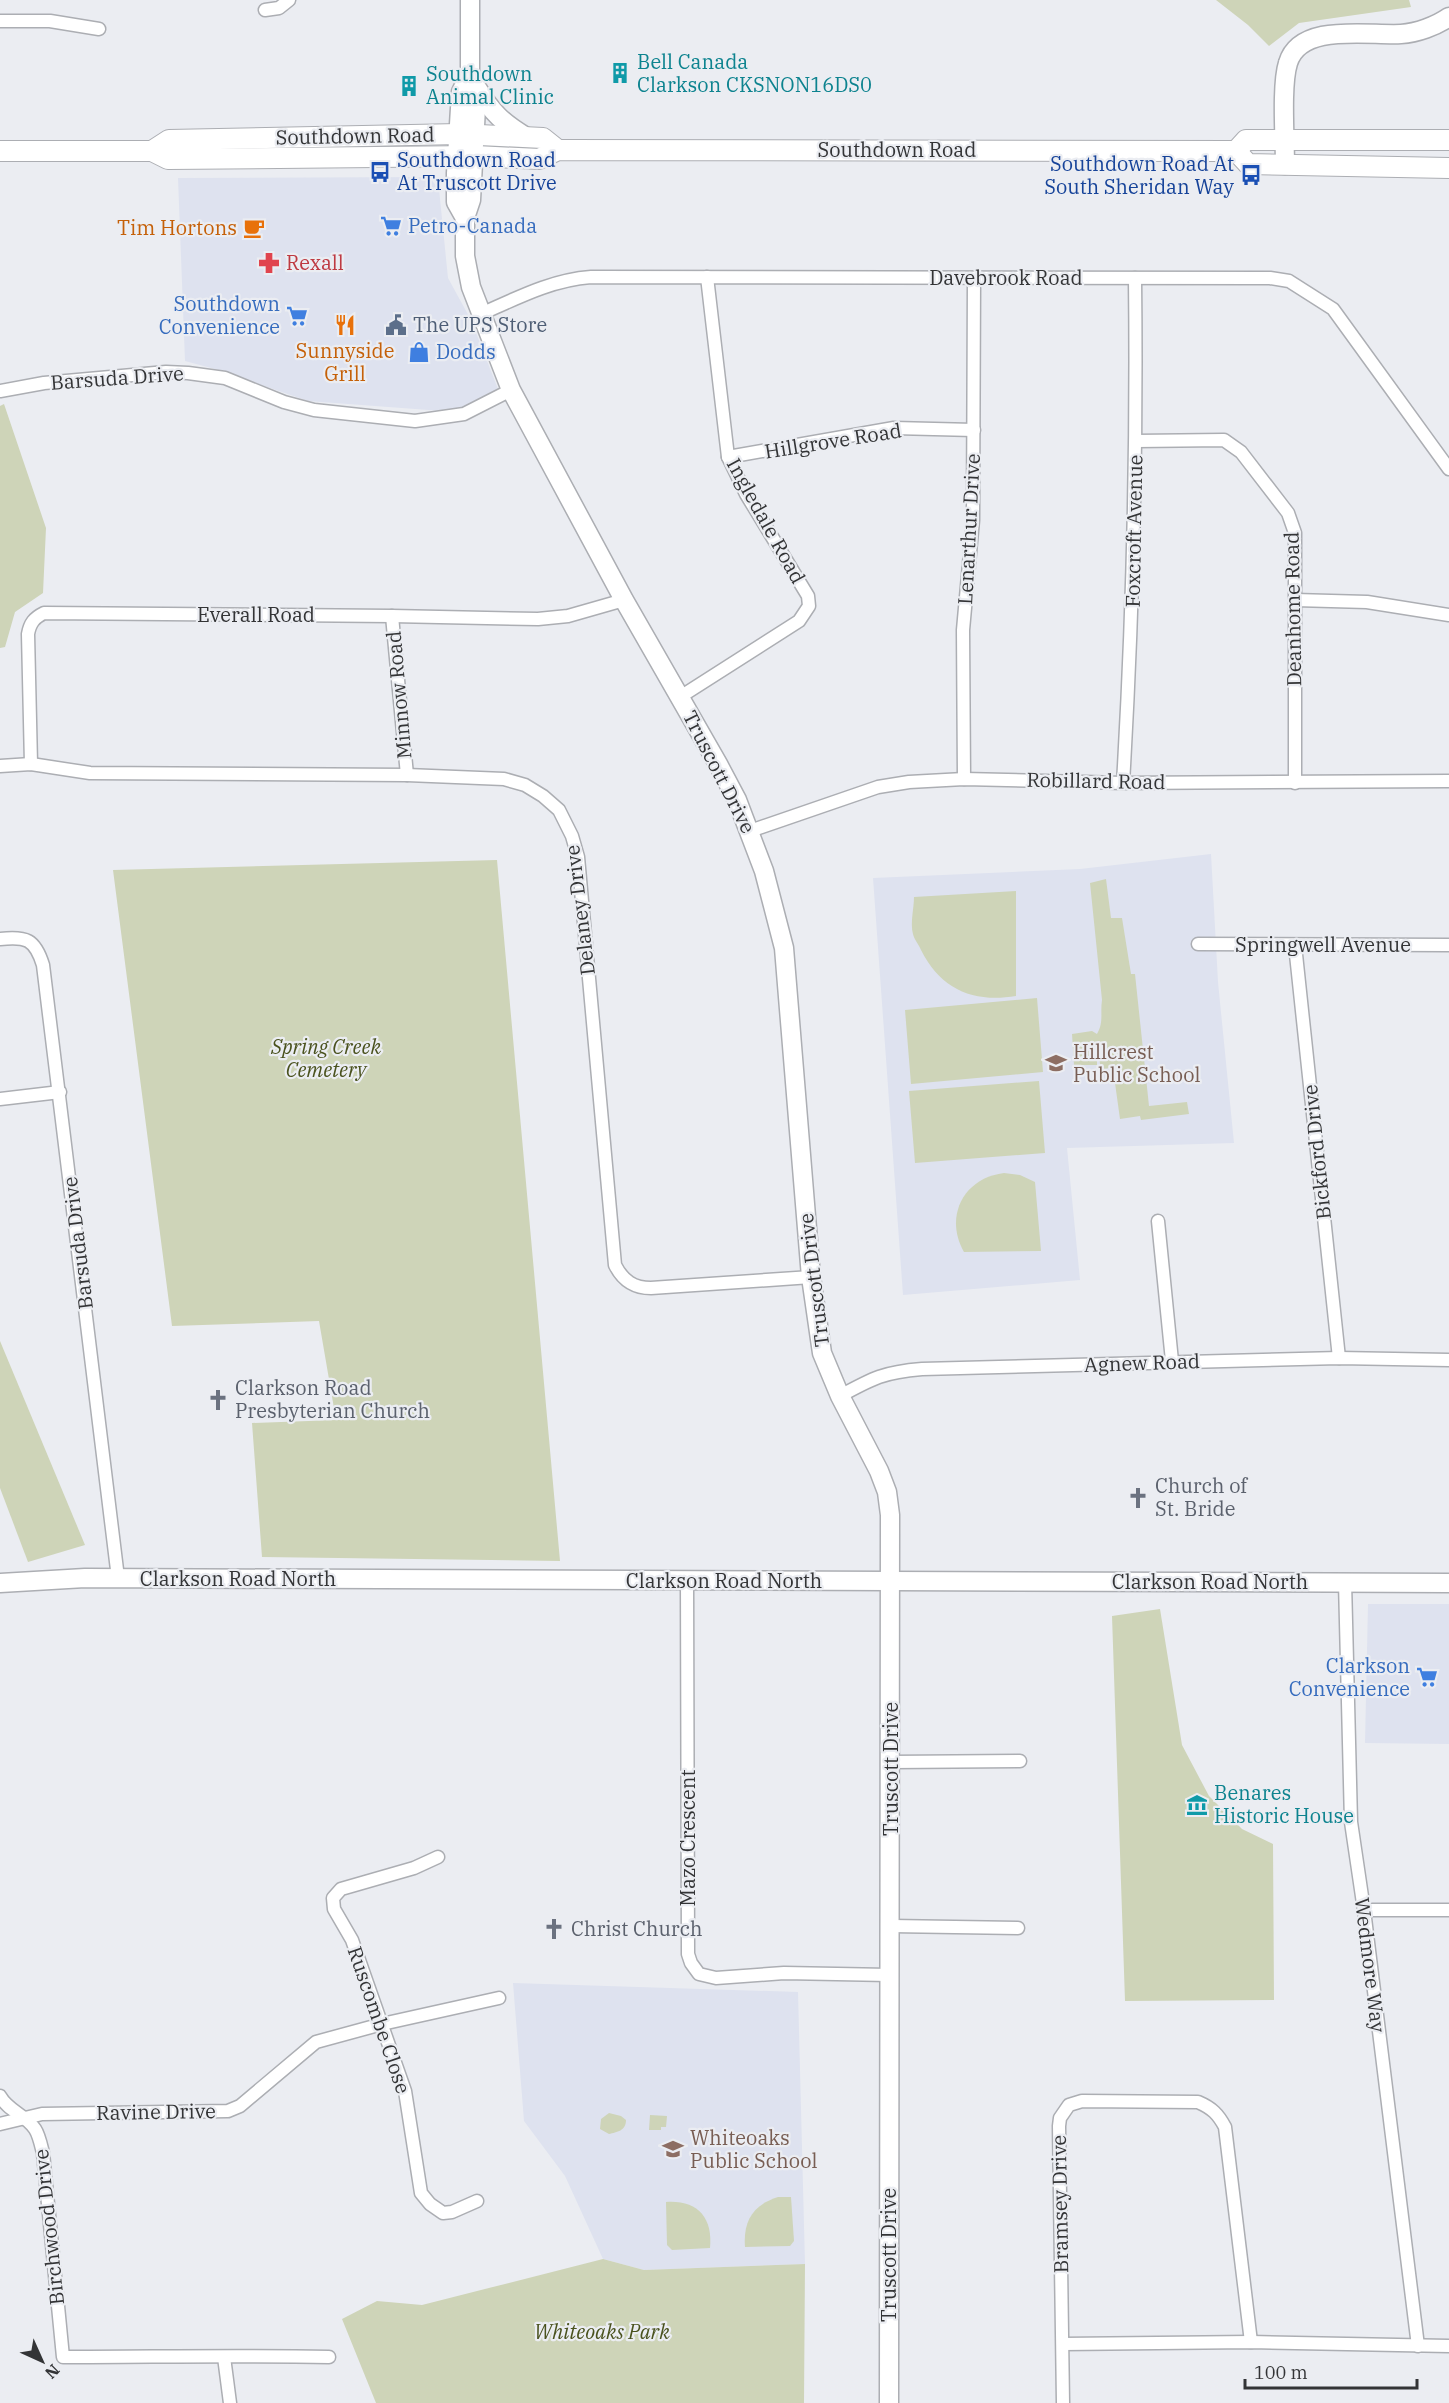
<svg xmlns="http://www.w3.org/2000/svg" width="1449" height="2403" viewBox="0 0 1449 2403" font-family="'IBM Plex Serif',serif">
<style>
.built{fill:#dee2ef}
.green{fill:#ced4b8}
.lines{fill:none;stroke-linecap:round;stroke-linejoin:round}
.street-casing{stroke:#acaeb3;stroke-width:15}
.secondary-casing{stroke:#acaeb3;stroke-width:21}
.primary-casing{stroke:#acaeb3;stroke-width:22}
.street{stroke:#fff;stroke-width:12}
.secondary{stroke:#fff;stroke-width:18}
.primary{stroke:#fff;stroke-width:20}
.labels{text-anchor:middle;stroke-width:4.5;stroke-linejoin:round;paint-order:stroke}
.culture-label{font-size:20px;fill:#0d838f;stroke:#ebedf2;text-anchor:start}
.street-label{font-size:20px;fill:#333436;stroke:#ebedf2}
.transit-label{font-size:20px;fill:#164399;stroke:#ebedf2;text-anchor:start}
.shop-label{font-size:20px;fill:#366cbe;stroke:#ebedf2;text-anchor:start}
.food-label{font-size:20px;fill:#c56008;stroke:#ebedf2;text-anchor:end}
.health-label{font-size:20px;fill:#be3a42;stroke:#ebedf2;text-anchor:start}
.service-label{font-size:20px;fill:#4e5e75;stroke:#ebedf2;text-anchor:start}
.park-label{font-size:20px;font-style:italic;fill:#4a521e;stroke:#ebedf2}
.education-label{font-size:20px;fill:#785e54;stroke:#ebedf2;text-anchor:start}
.worship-label{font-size:20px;fill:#5b616d;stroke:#ebedf2;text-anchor:start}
</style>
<rect width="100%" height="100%" fill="#ebedf2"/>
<g class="built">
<path d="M429,177L439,189L448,278L471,320L498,389L462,408L442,411L308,401L215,369L185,361L178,178Z"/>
<path d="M1211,854L1218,982L1234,1143L1067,1148L1080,1280L903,1295L873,878L1080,869Z"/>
<path d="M1368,1604H1449V1744L1365,1743Z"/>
<path d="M513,1983L798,1992L805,2264L644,2270L603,2259L565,2176L524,2121Z"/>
</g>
<g class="green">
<path d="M1216,0H1409L1411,7L1299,23L1269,46L1248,25Z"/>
<path d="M4,404L46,528L43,593L15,612L5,647L0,648V406Z"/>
<path d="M497,860L560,1561L262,1557L252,1423L336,1420L319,1321L172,1326L113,870Z"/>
<path d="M1106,879L1111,918H1122L1131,974H1135L1149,1106L1187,1102L1189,1114L1141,1120L1140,1116L1120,1119L1115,1083L1122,1081L1120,1066L1104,1069L1100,1064L1097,1040V1065H1074L1072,1034L1092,1031L1097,1034C1104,1022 1100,1013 1102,1000L1090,883Z"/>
<path d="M1016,891V996C974,1003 941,990 921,950C919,945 914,939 913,934C910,923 914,908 914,897Z"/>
<path d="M1037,998L1043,1072L911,1084L905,1010Z"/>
<path d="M1039,1081L1045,1153L915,1163L909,1091Z"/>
<path d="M1004,1173L1020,1175L1035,1182L1041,1251L964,1252C944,1217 963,1178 1004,1173Z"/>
<path d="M0,1341L85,1545L28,1562L0,1488Z"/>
<path d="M1160,1609L1182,1745L1209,1796L1242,1829L1273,1844L1274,2000L1125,2001L1112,1616Z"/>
<path d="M609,2113L621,2116L626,2120C626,2131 617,2132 609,2134L600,2129L601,2119Z"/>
<path d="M650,2115L667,2116L666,2127H661V2130H649Z"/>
<path d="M778,2197H791L794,2241L790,2246L745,2247C743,2221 753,2205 778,2197Z"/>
<path d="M666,2202C697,2200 713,2217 710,2248L672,2250L667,2245Z"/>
<path d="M603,2259L644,2270L805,2264L804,2403H376L342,2319L377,2301L422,2305Z"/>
</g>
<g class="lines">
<defs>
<g id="street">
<path d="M265,10L279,8L289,0"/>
<path d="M0,21H50L99,29"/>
<path d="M481,314C517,298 551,280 591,277L1270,278L1289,281L1333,309L1449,469"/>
<path d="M0,391L44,383L166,372L188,373L225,378L284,402L314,410L415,421L464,414L511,390"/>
<path d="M1136,441L1224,440L1241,452L1288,513L1295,533V783"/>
<path d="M728,457L894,428L974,430"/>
<path d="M1295,600L1367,602L1449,615"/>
<path d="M392,616L407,775"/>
<path d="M680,697L799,621L809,606L808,596L746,494L728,457L707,277"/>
<path d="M31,764L28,634C30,623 34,618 44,613L392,616L538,619L568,616L624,600"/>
<path d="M0,766L31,764L90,773L407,775L504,779L525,785L543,796L559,810L572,836L578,857L615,1265C623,1281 634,1288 651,1288L811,1277"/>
<path d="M964,779L963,630L973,520L974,278"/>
<path d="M1123,783C1133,614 1137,447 1135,278"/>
<path d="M750,831L878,787L909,782L964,779L1123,783L1449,781"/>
<path d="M0,939C26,936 35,939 43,965L118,1578"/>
<path d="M1198,944L1449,945"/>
<path d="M1295,945L1339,1358"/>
<path d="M0,1099L60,1092"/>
<path d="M1158,1221L1172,1361"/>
<path d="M840,1396C873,1378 884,1372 922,1369L1339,1358L1449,1360"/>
<path d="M687,1580L688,1954L691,1963L699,1974L716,1978L784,1973L889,1975"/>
<path d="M1345,1582L1351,1822L1364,1910L1418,2346"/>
<path d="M891,1762L1020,1761"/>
<path d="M438,1857L414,1868L341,1889L333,1898L334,1909L352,1940L405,2091L421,2193L430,2204L443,2213L452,2212L477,2201"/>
<path d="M1364,1910H1449"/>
<path d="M891,1926L1018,1928"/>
<path d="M0,2096C8,2111 26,2115 35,2129C39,2135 41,2145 43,2153L63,2357C152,2357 241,2355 329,2357"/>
<path d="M0,2124L42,2114L228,2111L240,2106L316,2042L382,2024L499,1998"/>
<path d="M1063,2344L1251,2342L1449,2346"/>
<path d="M224,2357L230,2403"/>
<path d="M1063,2403L1059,2126L1060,2118L1069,2105L1082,2101L1198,2102C1212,2108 1218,2114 1225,2127L1251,2342"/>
</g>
<g id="secondary">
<path d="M477,88C492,113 503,123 528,138"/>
<path d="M477,89L471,200L465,218V256L471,287L511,390L624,600L718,764L737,800L764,871L784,948L811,1277L822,1353L840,1396L879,1471L887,1492L890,1515L889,2403"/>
<path d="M1285,165C1285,139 1281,85 1288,63C1300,22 1369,36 1401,34C1417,33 1436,26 1449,17"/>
<path d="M465,218L456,202V173L461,92L470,73V0"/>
<path d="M0,1583L85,1578L1449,1583"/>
</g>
<g id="primary">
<path d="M0,151H152L168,159L475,156L539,159L558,150L1236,151L1246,140H1449"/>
<path d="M152,151L169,140L459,134L543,138L558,150"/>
<path d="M1236,151L1248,164L1449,168"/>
</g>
</defs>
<use href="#street" class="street-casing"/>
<use href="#secondary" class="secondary-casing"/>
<use href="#primary" class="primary-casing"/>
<use href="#street" class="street"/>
<use href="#secondary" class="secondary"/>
<use href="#primary" class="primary"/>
</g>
<defs>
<symbol id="building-bare" viewBox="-9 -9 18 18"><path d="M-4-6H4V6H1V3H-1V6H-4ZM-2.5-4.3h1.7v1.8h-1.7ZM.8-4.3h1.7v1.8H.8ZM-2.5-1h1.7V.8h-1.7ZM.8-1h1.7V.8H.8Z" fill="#0f9aa8" stroke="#ebedf2" stroke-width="2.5" paint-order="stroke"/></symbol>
<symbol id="bus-bare" viewBox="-9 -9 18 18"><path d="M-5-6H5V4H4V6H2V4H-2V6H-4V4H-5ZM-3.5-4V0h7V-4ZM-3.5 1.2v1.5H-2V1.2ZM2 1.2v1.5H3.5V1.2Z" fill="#1a4fb4" stroke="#ebedf2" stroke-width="2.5" paint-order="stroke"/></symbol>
<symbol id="supermarket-bare" viewBox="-9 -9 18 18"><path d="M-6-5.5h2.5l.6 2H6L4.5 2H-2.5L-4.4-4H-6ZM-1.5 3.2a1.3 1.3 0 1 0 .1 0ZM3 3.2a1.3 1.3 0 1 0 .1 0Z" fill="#3f7fe0" stroke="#ebedf2" stroke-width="2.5" paint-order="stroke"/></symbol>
<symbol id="cafe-bare" viewBox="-9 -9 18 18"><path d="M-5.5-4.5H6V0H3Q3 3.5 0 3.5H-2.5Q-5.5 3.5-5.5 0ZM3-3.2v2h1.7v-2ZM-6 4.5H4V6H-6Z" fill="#e8710a" stroke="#ebedf2" stroke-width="2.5" paint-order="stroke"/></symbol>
<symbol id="pharmacy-bare" viewBox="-9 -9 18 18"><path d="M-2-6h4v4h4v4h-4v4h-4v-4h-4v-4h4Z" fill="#e0444e" stroke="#ebedf2" stroke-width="2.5" paint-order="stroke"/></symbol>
<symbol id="restaurant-bare" viewBox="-9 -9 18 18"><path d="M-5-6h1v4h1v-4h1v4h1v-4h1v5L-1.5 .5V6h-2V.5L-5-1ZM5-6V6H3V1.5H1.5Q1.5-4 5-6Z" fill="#e8710a" stroke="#ebedf2" stroke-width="2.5" paint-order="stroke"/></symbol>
<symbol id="civic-bare" viewBox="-9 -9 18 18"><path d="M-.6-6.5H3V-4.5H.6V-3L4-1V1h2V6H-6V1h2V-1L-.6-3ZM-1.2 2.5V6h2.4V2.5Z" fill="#5c6f8a" stroke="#ebedf2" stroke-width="2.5" paint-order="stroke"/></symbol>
<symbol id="shop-bare" viewBox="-9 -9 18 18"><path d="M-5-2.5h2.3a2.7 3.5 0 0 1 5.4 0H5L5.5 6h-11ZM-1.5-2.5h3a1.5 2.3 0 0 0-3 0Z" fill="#3f7fe0" stroke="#ebedf2" stroke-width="2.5" paint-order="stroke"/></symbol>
<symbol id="school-bare" viewBox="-9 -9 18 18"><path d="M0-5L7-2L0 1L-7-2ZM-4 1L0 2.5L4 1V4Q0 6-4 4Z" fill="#8d6e63" stroke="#ebedf2" stroke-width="2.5" paint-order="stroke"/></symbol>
<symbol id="church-bare" viewBox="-9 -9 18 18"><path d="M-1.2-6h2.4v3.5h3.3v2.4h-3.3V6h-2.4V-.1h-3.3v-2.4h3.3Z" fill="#6b7280" stroke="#ebedf2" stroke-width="2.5" paint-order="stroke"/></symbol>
<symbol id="museum-bare" viewBox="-9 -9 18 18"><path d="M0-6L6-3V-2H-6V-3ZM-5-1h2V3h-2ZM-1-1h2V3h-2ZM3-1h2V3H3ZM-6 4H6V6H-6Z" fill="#0f9aa8" stroke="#ebedf2" stroke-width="2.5" paint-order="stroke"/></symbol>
</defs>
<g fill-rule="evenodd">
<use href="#building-bare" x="605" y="58" width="30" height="30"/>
<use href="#building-bare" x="394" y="71" width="30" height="30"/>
<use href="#bus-bare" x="365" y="157" width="30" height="30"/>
<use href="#bus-bare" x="1236" y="160" width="30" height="30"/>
<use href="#supermarket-bare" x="376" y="211" width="30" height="30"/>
<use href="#cafe-bare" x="239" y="213" width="30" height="30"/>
<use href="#pharmacy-bare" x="254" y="248" width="30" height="30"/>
<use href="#supermarket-bare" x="282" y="301" width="30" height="30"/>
<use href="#restaurant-bare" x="330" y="310" width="30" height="30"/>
<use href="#civic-bare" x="381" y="310" width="30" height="30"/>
<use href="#shop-bare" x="404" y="337" width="30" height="30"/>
<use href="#school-bare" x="1041" y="1048" width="30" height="30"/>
<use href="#church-bare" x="203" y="1385" width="30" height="30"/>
<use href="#church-bare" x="1123" y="1483" width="30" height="30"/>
<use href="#supermarket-bare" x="1412" y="1662" width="30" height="30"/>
<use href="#museum-bare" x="1182" y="1790" width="30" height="30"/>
<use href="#church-bare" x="539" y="1914" width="30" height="30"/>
<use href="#school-bare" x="658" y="2134" width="30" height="30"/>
</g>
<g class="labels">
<g class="culture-label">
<text x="637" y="69">Bell Canada<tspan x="637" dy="23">Clarkson CKSNON16DS0</tspan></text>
<text x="426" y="81">Southdown<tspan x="426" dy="23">Animal Clinic</tspan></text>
<text x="1214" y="1800">Benares<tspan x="1214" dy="23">Historic House</tspan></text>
</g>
<g class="street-label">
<text transform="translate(355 136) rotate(-1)" y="7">Southdown Road</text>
<text x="897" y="157">Southdown Road</text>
<text x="1006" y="285">Davebrook Road</text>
<text transform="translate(117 378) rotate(-4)" y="7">Barsuda Drive</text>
<text transform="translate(833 441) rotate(-9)" y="7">Hillgrove Road</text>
<text transform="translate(766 521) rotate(61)" y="7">Ingledale Road</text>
<text transform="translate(969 529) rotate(-87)" y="7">Lenarthur Drive</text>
<text transform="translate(1134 531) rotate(-89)" y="7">Foxcroft Avenue</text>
<text transform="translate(1293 609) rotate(-91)" y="7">Deanhome Road</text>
<text x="256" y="622">Everall Road</text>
<text transform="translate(399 695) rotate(-95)" y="7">Minnow Road</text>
<text transform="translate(719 772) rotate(63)" y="7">Truscott Drive</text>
<text transform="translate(1096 781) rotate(1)" y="7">Robillard Road</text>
<text transform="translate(580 910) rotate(-97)" y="7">Delaney Drive</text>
<text x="1323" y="952">Springwell Avenue</text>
<text transform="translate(1317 1152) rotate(-96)" y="7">Bickford Drive</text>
<text transform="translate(78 1243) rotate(-97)" y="7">Barsuda Drive</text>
<text transform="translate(814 1280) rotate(-97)" y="7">Truscott Drive</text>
<text transform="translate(1142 1363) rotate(-2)" y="7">Agnew Road</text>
<text x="238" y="1586">Clarkson Road North</text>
<text x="724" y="1588">Clarkson Road North</text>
<text x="1210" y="1589">Clarkson Road North</text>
<text transform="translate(891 1769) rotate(-90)" y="7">Truscott Drive</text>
<text transform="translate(688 1838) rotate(-90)" y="7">Mazo Crescent</text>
<text transform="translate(1370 1965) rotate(83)" y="7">Wedmore Way</text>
<text transform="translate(379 2020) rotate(71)" y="7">Ruscombe Close</text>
<text transform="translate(156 2112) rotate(-1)" y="7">Ravine Drive</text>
<text transform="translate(1060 2204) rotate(-91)" y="7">Bramsey Drive</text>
<text transform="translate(49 2227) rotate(-96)" y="7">Birchwood Drive</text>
<text transform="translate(889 2255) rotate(-90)" y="7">Truscott Drive</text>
</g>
<g class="transit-label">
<text x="397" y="167">Southdown Road<tspan x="397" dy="23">At Truscott Drive</tspan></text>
<text x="1234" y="171" text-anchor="end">Southdown Road At<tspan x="1234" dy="23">South Sheridan Way</tspan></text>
</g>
<g class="shop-label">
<text x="408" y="233">Petro-Canada</text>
<text x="280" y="311" text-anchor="end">Southdown<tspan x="280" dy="23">Convenience</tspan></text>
<text x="436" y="359">Dodds</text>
<text x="1410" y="1673" text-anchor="end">Clarkson<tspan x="1410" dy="23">Convenience</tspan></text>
</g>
<g class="food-label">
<text x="237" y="235">Tim Hortons</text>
<text x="345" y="358" text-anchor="middle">Sunnyside<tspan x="345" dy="23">Grill</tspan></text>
</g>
<g class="health-label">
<text x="286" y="270">Rexall</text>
</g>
<g class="service-label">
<text x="413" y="332">The UPS Store</text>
</g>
<g class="park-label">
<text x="326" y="1054">Spring Creek<tspan x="326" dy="23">Cemetery</tspan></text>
<text x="602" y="2339">Whiteoaks Park</text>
</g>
<g class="education-label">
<text x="1073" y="1059">Hillcrest<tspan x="1073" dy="23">Public School</tspan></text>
<text x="690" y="2145">Whiteoaks<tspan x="690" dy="23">Public School</tspan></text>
</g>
<g class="worship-label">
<text x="235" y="1395">Clarkson Road<tspan x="235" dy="23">Presbyterian Church</tspan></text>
<text x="1155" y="1493">Church of<tspan x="1155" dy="23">St. Bride</tspan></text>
<text x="571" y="1936">Christ Church</text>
</g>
</g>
<g transform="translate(42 2361) rotate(135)" stroke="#ebedf2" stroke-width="4.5" paint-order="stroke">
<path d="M0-4.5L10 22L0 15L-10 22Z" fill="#333436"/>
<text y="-9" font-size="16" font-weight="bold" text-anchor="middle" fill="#333436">N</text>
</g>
<path d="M1245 2379v9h172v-9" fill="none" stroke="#333436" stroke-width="3"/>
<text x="1254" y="2379" font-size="18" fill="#333436" stroke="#ebedf2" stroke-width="4.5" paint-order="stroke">100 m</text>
</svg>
